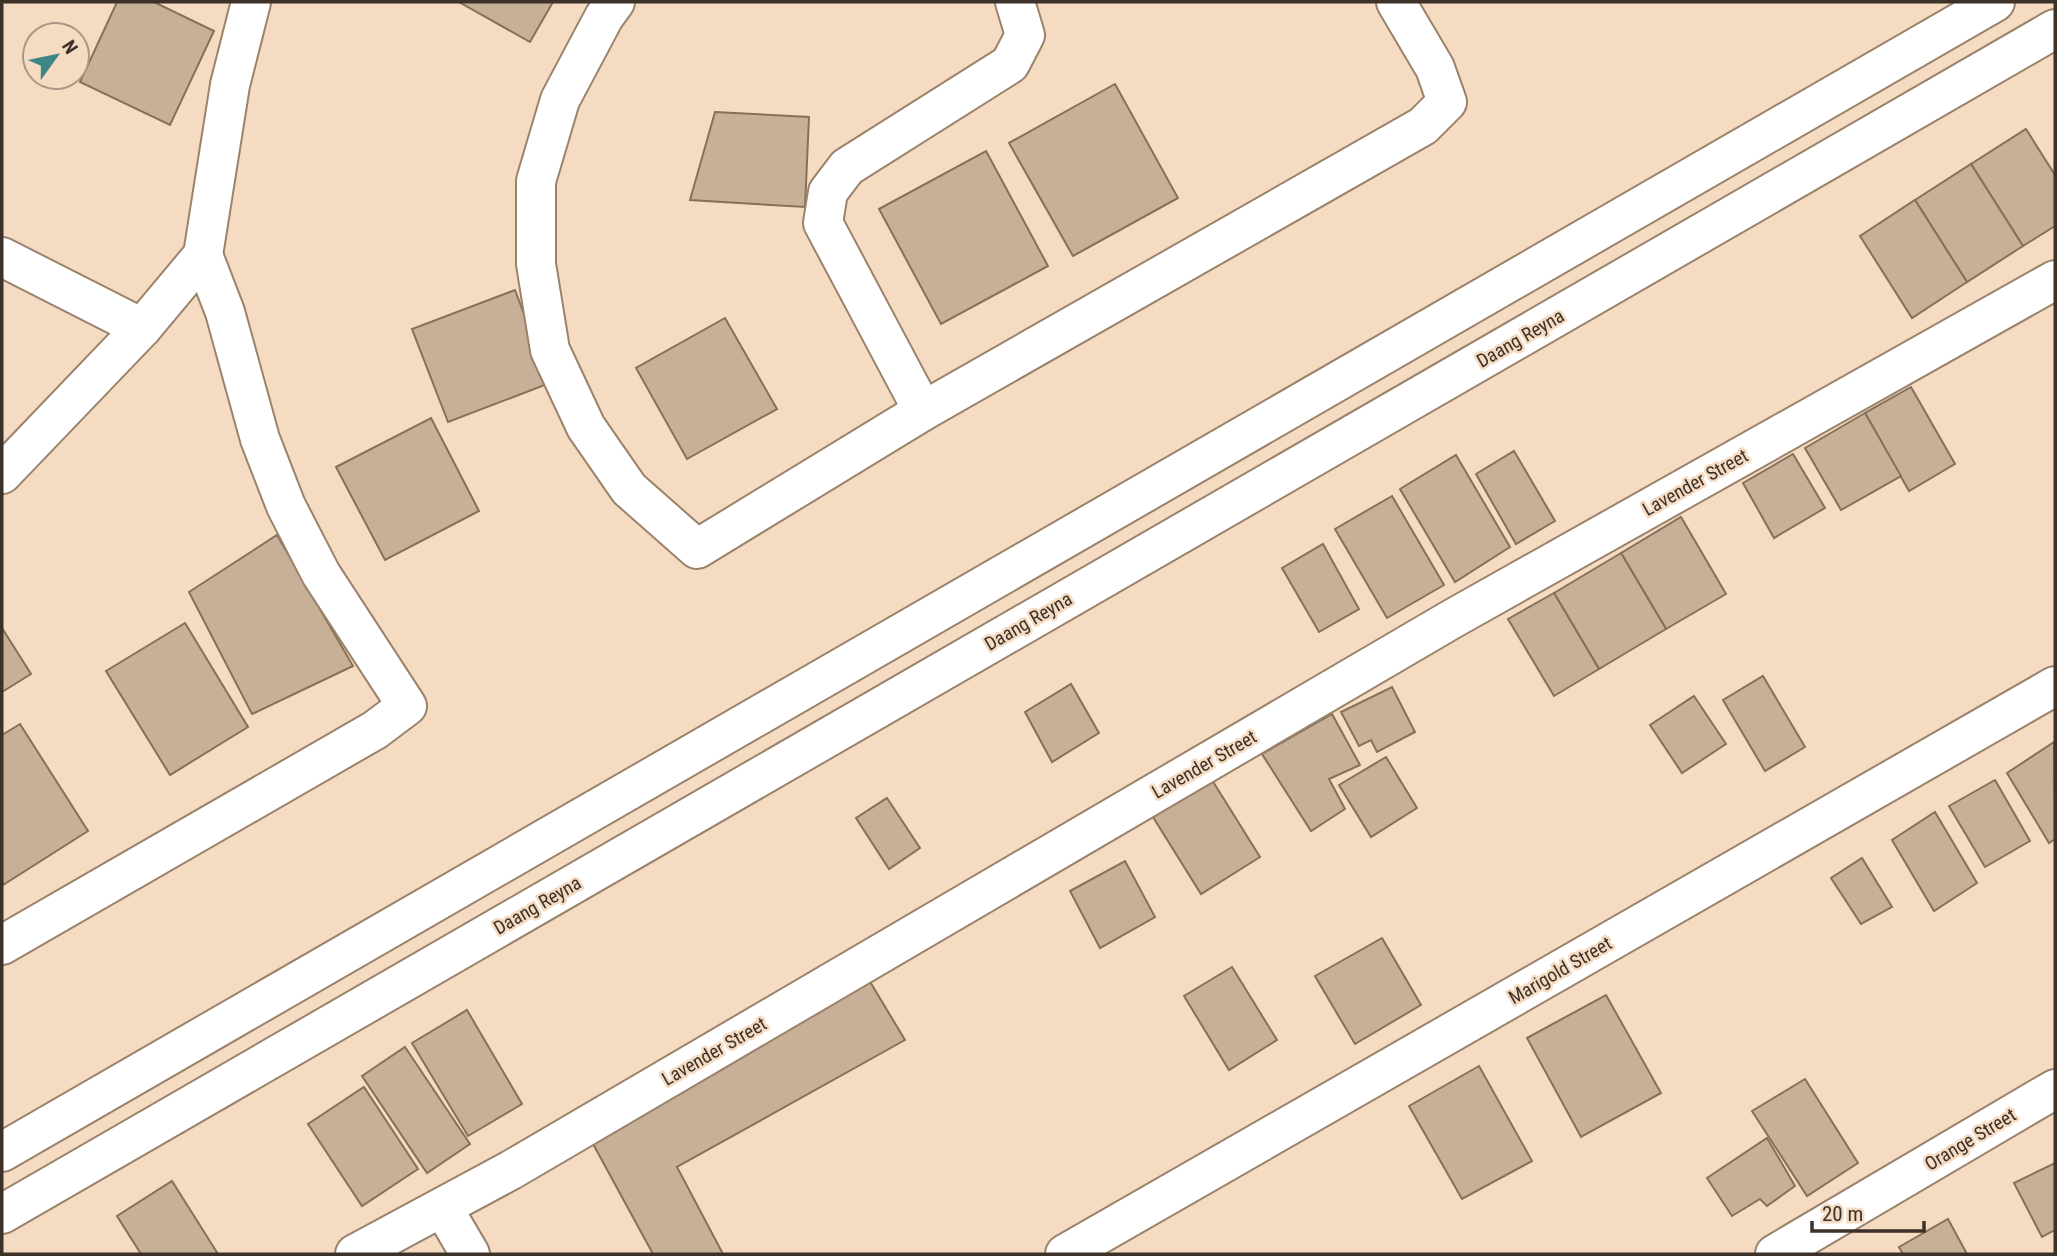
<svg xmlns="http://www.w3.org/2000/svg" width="2057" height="1256" viewBox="0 0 2057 1256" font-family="'Roboto Condensed',sans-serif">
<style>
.building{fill:#c8af97;stroke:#877059;stroke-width:2}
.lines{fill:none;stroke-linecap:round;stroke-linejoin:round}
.minor-casing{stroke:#9a826b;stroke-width:42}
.major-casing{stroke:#9a826b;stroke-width:42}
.minor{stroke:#fff;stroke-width:38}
.major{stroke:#fff;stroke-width:38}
.labels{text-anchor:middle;stroke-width:5;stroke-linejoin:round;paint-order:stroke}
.street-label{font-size:19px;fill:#3c3229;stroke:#f5dbc2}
</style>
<rect width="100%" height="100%" fill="#f5dbc2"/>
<g class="building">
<path d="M117,2H154L214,31L170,125L80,82Z"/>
<path d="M459,2H553L530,42Z"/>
<path d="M1115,84L1178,198L1073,256L1009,143Z"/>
<path d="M715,112L809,117L805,207L690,200Z"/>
<path d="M2026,129L2055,175V226L2023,246L1971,164Z"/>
<path d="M986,151L1048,266L941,324L879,209Z"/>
<path d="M1971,164L2023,246L1967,282L1915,200Z"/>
<path d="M1915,200L1967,282L1912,318L1860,236Z"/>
<path d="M515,290L550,383L448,422L412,329Z"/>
<path d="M725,318L777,409L687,459L636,368Z"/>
<path d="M1911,387L1955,464L1909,491L1865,413Z"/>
<path d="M1865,413L1901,476L1841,510L1805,448Z"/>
<path d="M431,418L479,511L385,560L336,467Z"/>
<path d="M1514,451L1555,521L1516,544L1476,474Z"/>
<path d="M1793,454L1825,508L1774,538L1743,483Z"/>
<path d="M1456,455L1510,547L1455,582L1400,489Z"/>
<path d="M1392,496L1444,585L1387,618L1335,529Z"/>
<path d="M1681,517L1726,594L1666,629L1621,553Z"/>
<path d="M277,535L353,666L252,714L189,592Z"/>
<path d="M1323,544L1359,609L1319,632L1282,568Z"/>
<path d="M1621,553L1666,629L1599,669L1554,593Z"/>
<path d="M1554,593L1599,669L1554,696L1508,619Z"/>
<path d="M185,623L248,727L170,775L106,671Z"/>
<path d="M2,628L31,674L2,692Z"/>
<path d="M1763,676L1805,747L1765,771L1723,700Z"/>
<path d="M1071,684L1099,733L1052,762L1025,712Z"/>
<path d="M1392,687L1415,732L1377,752L1371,740L1359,746L1341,712Z"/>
<path d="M1694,696L1726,744L1682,773L1650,725Z"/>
<path d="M1332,714L1360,765L1329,779L1345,809L1311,831L1262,754Z"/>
<path d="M20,724L88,831L3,885L2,882V735Z"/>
<path d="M2054,742L2055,839L2049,843L2007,773Z"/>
<path d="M1386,757L1417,808L1371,837L1339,785Z"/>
<path d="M1212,780L1260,857L1201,894L1153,817Z"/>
<path d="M1995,780L2030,841L1985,867L1949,806Z"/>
<path d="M887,798L920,848L889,869L856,818Z"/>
<path d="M1935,812L1977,883L1934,911L1892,840Z"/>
<path d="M1862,858L1892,907L1861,924L1831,878Z"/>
<path d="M1125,861L1155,917L1100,948L1070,891Z"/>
<path d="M1382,938L1421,1005L1355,1044L1315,976Z"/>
<path d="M1232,967L1277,1040L1229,1070L1184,996Z"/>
<path d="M869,980L905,1040L677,1167L723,1254H653L592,1142Z"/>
<path d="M1606,995L1661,1093L1581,1137L1527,1038Z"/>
<path d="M467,1010L522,1104L468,1136L412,1043Z"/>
<path d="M405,1047L470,1144L427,1173L362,1076Z"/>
<path d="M1479,1066L1532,1161L1462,1199L1409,1106Z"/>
<path d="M1805,1079L1858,1163L1807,1196L1752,1111Z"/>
<path d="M364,1087L418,1169L362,1206L308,1124Z"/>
<path d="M1767,1138L1795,1186L1767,1206L1760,1199L1732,1216L1707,1178Z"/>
<path d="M2055,1163V1230L2042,1237L2014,1183Z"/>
<path d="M172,1181L218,1254H141L117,1216Z"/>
<path d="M1948,1219L1967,1254H1903L1899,1247Z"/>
</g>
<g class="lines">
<defs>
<g id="minor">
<path d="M615,2L604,17L560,100L536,181V264L550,350L586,427L629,489L697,549L923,411L1423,126L1447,102L1435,68L1396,2"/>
<path d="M2,257L142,328"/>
<path d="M923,411L823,223L828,192L847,167L1010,64L1025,35L1015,2"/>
<path d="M2,474L142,328L203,255L230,85L251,2"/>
<path d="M2,945L375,730L407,706L321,574L286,506L260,439L225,312L203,255"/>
<path d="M443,1208L470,1254"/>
<path d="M355,1254L511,1170L1452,619L2055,280"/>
<path d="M1065,1254L2055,686"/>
<path d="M1775,1254L2055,1089"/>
</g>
<g id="major">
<path d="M2,1152L1995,2"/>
<path d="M2,1214L2055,29"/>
</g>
</defs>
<use href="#minor" class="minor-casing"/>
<use href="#major" class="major-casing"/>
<use href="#minor" class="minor"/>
<use href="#major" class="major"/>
</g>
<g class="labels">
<g class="street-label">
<text transform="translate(1520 338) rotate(-30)" y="7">Daang Reyna</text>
<text transform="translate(1695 482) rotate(-29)" y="7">Lavender Street</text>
<text transform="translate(1028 621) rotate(-30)" y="7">Daang Reyna</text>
<text transform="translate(1204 764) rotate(-30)" y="7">Lavender Street</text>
<text transform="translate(537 905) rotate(-30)" y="7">Daang Reyna</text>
<text transform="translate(1560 970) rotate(-30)" y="7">Marigold Street</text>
<text transform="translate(714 1051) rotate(-30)" y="7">Lavender Street</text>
<text transform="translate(1970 1139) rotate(-31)" y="7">Orange Street</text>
</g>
</g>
<rect width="2057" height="1256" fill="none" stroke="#3c3229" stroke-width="7"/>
<g transform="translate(56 56) rotate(57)"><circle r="33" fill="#f5dbc2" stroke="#ab9785" stroke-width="2"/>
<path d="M0-5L12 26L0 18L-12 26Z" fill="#3e8686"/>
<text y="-10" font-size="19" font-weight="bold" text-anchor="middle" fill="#3c3229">N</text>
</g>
<path d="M1812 1221v10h112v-10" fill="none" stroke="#3c3229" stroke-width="3.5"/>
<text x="1822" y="1221" font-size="21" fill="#3c3229" stroke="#f5dbc2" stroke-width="5" paint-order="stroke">20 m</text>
</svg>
